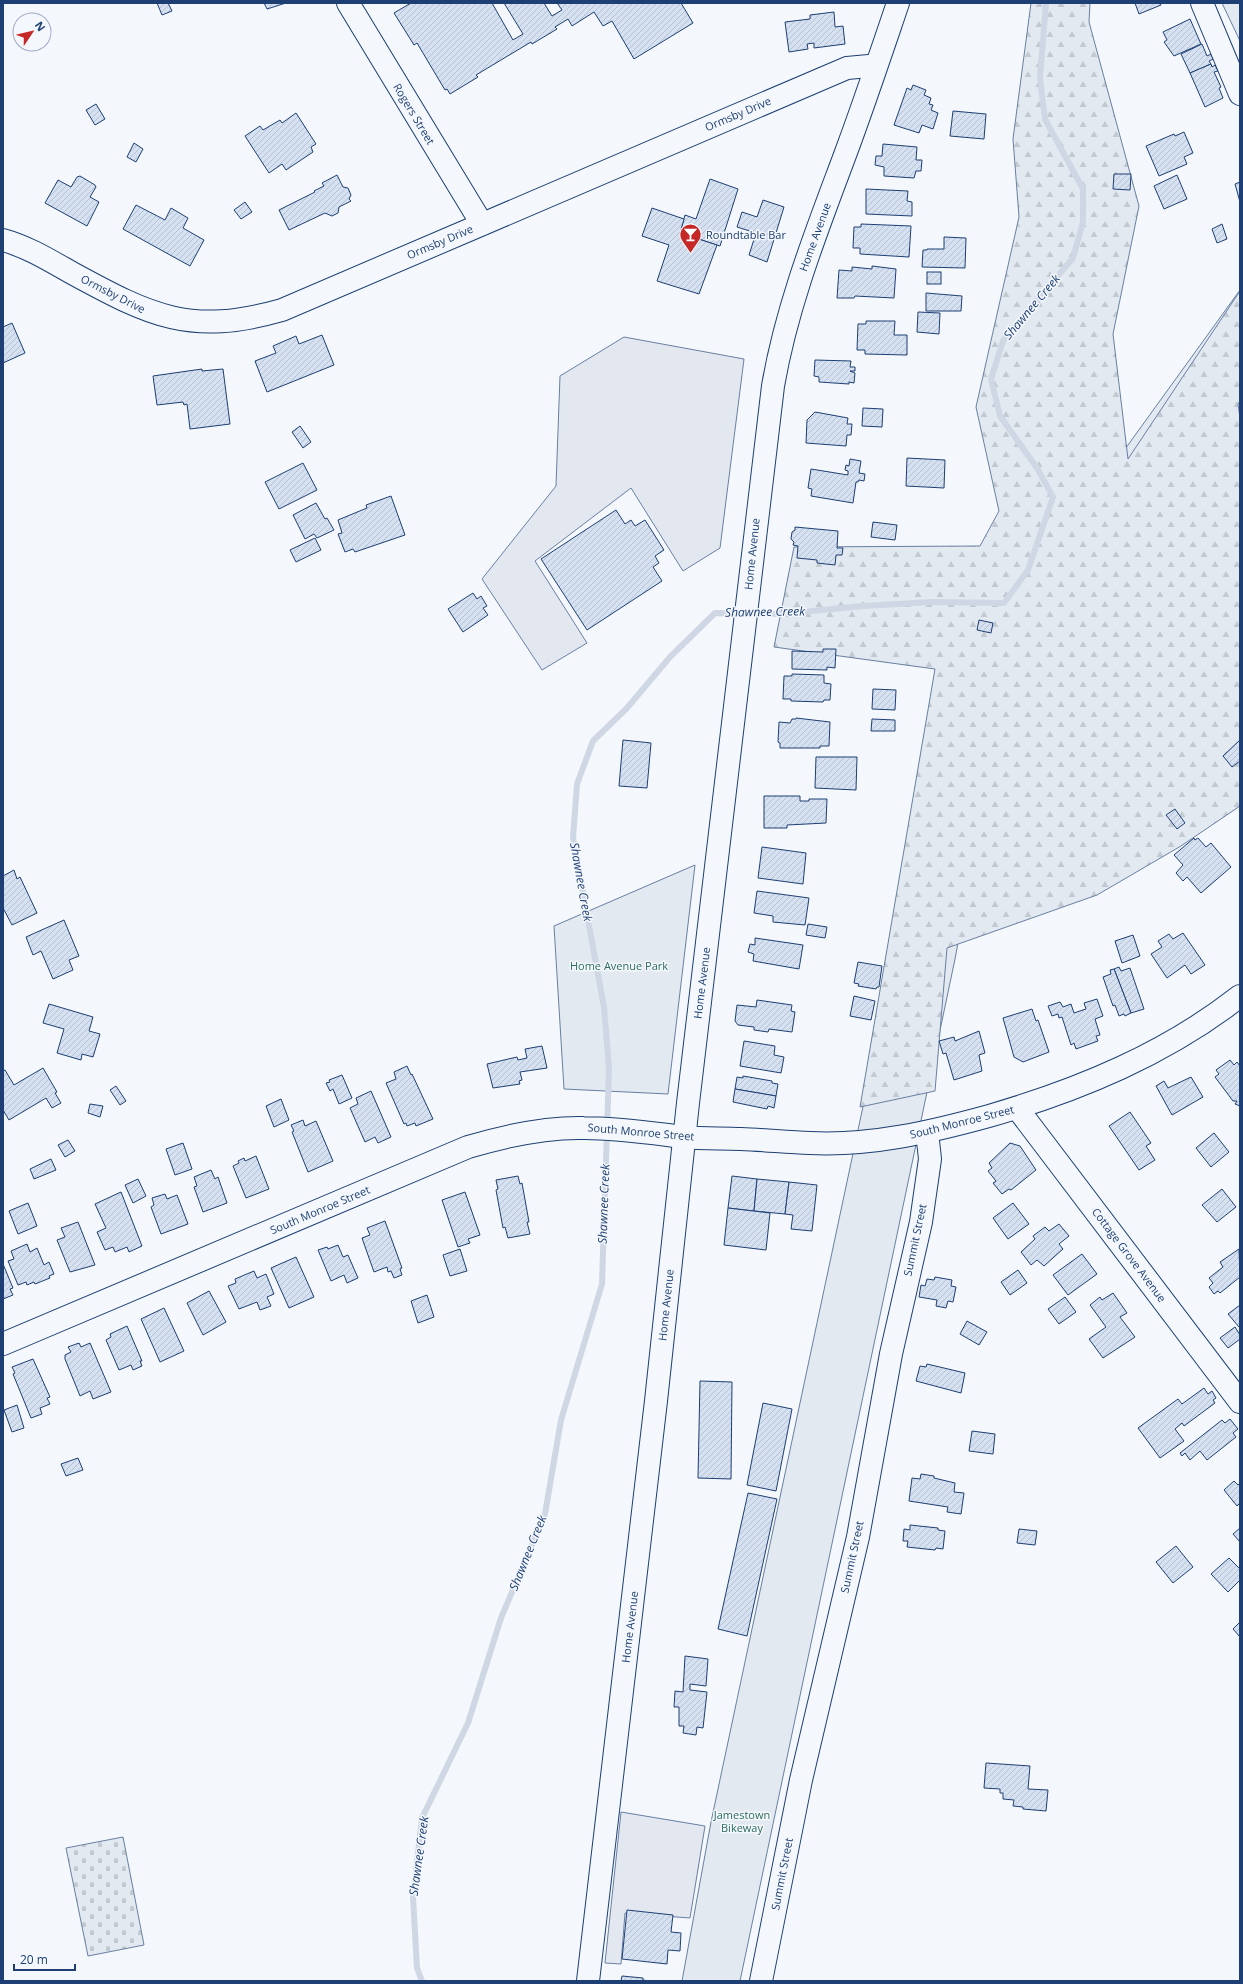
<svg xmlns="http://www.w3.org/2000/svg" width="1243" height="1984" viewBox="0 0 1243 1984" font-family="'Open Sans',sans-serif">
<style>
.green{fill:#e3e9f0;stroke:#687fa3}
.forest{fill:url(#forest-firs);stroke:#687fa3}
.cemetery{fill:url(#cemetery-stones);stroke:#687fa3}
.parking{fill:#e3e8f0;stroke:#687fa3}
.lines{fill:none;stroke-linecap:round;stroke-linejoin:round}
.stream{stroke:#cfd7e4;stroke-width:6}
.building{fill:url(#building-hatch);stroke:#1d3f73}
.minor-casing{stroke:#1d3f73;stroke-width:24}
.major-casing{stroke:#1d3f73;stroke-width:24}
.minor{stroke:#f4f7fb;stroke-width:22}
.major{stroke:#f4f7fb;stroke-width:22}
.labels{text-anchor:middle;stroke-width:3;stroke-linejoin:round;paint-order:stroke}
.street-label{font-size:11px;fill:#1d3f73;stroke:#f4f7fb}
.poi-label{font-size:11px;fill:#1d3f73;stroke:#f4f7fb;text-anchor:start}
.park-label{font-size:11px;fill:#2c6c60;stroke:#f4f7fb}
.water-label{font-size:12px;font-style:italic;fill:#1d3f73;stroke:#f4f7fb}
</style>
<defs>
<pattern id="forest-firs" width="22" height="20" patternUnits="userSpaceOnUse"><rect width="22" height="20" fill="#e3e9f0"/><path d="M5 1l3.5 6h-7zM16 11l3.5 6h-7z" fill="#c2c9d1"/></pattern>
<pattern id="cemetery-stones" width="16" height="16" patternUnits="userSpaceOnUse"><rect width="16" height="16" fill="#e3e9f0"/><path d="M2 7V4a2 2 0 0 1 4 0v3zM10 15v-3a2 2 0 0 1 4 0v3z" fill="#c2c9d1"/></pattern>
<pattern id="building-hatch" width="6" height="6" patternUnits="userSpaceOnUse"><rect width="6" height="6" fill="#d5e0f0"/><path d="M-1 1l2-2M0 6l6-6M5 7l2-2" fill="none" stroke="#b6c1d1"/></pattern>
</defs>
<rect width="100%" height="100%" fill="#f4f7fb"/>
<g class="green">
<path d="M1222,3H1240V41Z"/>
<path d="M1240,290V360L970,877L955,959L740,1981H682L711,1822L875,1050L1115,463Z"/>
<path d="M695,865L668,1094L564,1089L554,926Z"/>
</g>
<path class="forest" d="M1031,3H1090L1089,22L1139,206L1113,334L1128,459L1240,291V401L1238,404L1240,418V806L1181,846L1097,895L947,948L935,1091L860,1107L935,669L774,647L794,547L980,546L999,511L976,407L1019,217L1013,139Z"/>
<path class="cemetery" d="M123,1837L144,1945L88,1956L66,1848Z"/>
<g class="parking">
<path d="M624,337L744,359L720,548L683,571L631,488L535,561L587,643L542,670L482,579L556,486L560,376Z"/>
<path d="M621,1812L705,1826L690,1918L625,1913L621,1964L605,1963Z"/>
</g>
<g class="lines">
<path class="stream" d="M422,1981L417,1968L413,1897L422,1818L468,1723L501,1618L545,1514L561,1420L602,1284L609,1068L604,1007L573,838L577,784L593,741L627,708L670,657L715,613L782,614L863,606L932,602L1004,603L1028,570L1053,497L1037,468L1000,416L991,379L1003,341L1073,258L1083,222V189L1045,119L1040,78L1046,3"/>
</g>
<g class="building">
<path d="M157,3H168L172,11L162,15Z"/>
<path d="M264,3H286L267,9Z"/>
<path d="M411,3H492L513,40L523,34L504,3H544L552,16L562,10L557,3H681L693,23L634,59L612,21L603,26L594,12L572,26L568,19L555,27L557,29L532,44L531,42L476,75L478,77L450,94L447,89L445,90L417,43L414,45L394,13Z"/>
<path d="M1135,3H1160L1161,5L1139,14Z"/>
<path d="M834,12L835,27L843,26L845,44L814,48V43L807,44L808,49L789,52L785,22L810,19V15Z"/>
<path d="M1190,19L1201,44L1174,56L1164,42L1167,40L1163,32Z"/>
<path d="M1202,44L1207,56L1211,54L1213,59L1209,61L1211,64L1190,73L1181,54Z"/>
<path d="M1211,64L1212,67L1215,65L1218,71L1214,72L1221,87L1219,88L1223,98L1205,107L1190,73Z"/>
<path d="M913,85L926,90L924,95L931,98L929,104L933,105L931,110L938,113L933,129L922,125L919,133L894,125L907,88L911,90Z"/>
<path d="M96,104L105,119L95,125L86,110Z"/>
<path d="M953,111L986,114L984,139L950,136Z"/>
<path d="M296,113L316,144L311,147L313,152L286,170L282,164L269,173L245,136L260,126L263,130L280,120L282,123Z"/>
<path d="M1184,132L1193,153L1184,157L1187,164L1159,176L1146,146L1174,134L1175,136Z"/>
<path d="M134,143L143,149L136,162L127,157Z"/>
<path d="M883,144L917,147L916,160H922L921,171H916L914,178L884,176V167L875,165L876,156H882Z"/>
<path d="M1114,174H1131L1130,190L1113,189Z"/>
<path d="M337,175L343,187L348,188L351,195L349,199L351,201L339,207L338,213L332,216L325,213L289,230L279,210L315,192L314,191L324,186L322,183Z"/>
<path d="M1177,175L1187,199L1164,209L1154,186Z"/>
<path d="M80,176L95,185L96,187L90,197L99,202L87,226L45,203L58,180L71,187L77,177Z"/>
<path d="M710,179L738,189L720,246L680,233L685,215L696,219Z"/>
<path d="M1240,182V202L1235,184Z"/>
<path d="M866,189L908,191L907,201L912,202V216L866,214Z"/>
<path d="M763,200L784,207L767,262L749,255L756,233L737,227L742,212L757,217Z"/>
<path d="M245,202L252,212L241,219L234,210Z"/>
<path d="M136,205L165,220L171,208L188,218L183,228L204,240L190,266L123,229Z"/>
<path d="M652,208L684,219L680,233L717,245L699,294L657,281L669,245L642,236Z"/>
<path d="M861,224L911,226L909,257L860,254V248H853L854,227H861Z"/>
<path d="M1222,224L1227,239L1217,243L1212,229Z"/>
<path d="M944,237L966,238L965,268L922,267L923,250H927V249H944Z"/>
<path d="M872,266L896,269L894,298L855,296L854,298H837L839,270L852,271V267L872,269Z"/>
<rect x="927" y="272" width="14" height="12"/>
<path d="M926,293L962,296L961,311H926Z"/>
<path d="M918,312L940,313L939,334L917,332Z"/>
<path d="M866,321H895L894,335H907V355L865,354V350H857L858,324H866Z"/>
<path d="M12,323L25,353L3,363V327Z"/>
<path d="M322,335L334,365L267,392L255,361L276,353L273,346L296,336L299,344Z"/>
<path d="M815,360L851,361L850,367H855V371H850L855,373L854,383L849,382V384L819,382V377L814,376Z"/>
<path d="M202,369V371L223,369L230,424L190,429L187,404L184,405L183,402L157,405L153,376Z"/>
<path d="M863,408L883,409L882,427L862,426Z"/>
<path d="M815,412L848,418L847,424H852L851,435H847L846,446L806,443L807,420Z"/>
<path d="M300,426L311,442L303,448L292,432Z"/>
<path d="M907,458L945,460L944,488L906,486Z"/>
<path d="M850,459L861,461L859,473L865,474L864,481L859,480L858,482H856L853,503L811,496L812,489L808,488L811,469L848,475V471L845,470L846,465L849,466Z"/>
<path d="M303,463L317,490L279,509L265,482Z"/>
<path d="M391,496L405,535L355,552L353,549L345,552L338,534L342,533L338,520L367,508L366,505Z"/>
<path d="M316,503L325,519L327,518L334,530L317,538L314,534L305,539L293,515Z"/>
<path d="M616,510L625,524L631,520L635,526L645,520L664,550L655,556L659,563L653,567L662,581L587,630L541,559Z"/>
<path d="M873,522L897,525L895,540L871,537Z"/>
<path d="M795,527L838,531L837,548H843L842,555H836L835,565L817,563V560L797,558L798,546L793,545L794,542L791,539L792,532L795,530Z"/>
<path d="M315,538L321,550L296,562L290,550Z"/>
<path d="M473,593L477,599L481,596L487,606L483,608L488,615L463,632L448,609Z"/>
<path d="M979,620L993,623L991,633L977,630Z"/>
<path d="M823,649H836L835,668L827,667V670L792,669V651L823,652Z"/>
<path d="M792,674L824,675V683L831,684L830,700H824L823,702L791,701V699H783L784,676H792Z"/>
<path d="M873,689L896,690L895,710L872,709Z"/>
<path d="M796,718L830,722L829,746H820V748H780V743L778,742L779,722L790,723L792,719H796Z"/>
<path d="M872,719L895,720V731H871Z"/>
<path d="M623,740L651,743L647,788L619,786Z"/>
<path d="M1240,740V761L1232,767L1223,756Z"/>
<path d="M816,757H857L856,790L815,788Z"/>
<path d="M764,796H800V801H809V799H827L826,823L787,825V828H764Z"/>
<path d="M1175,809L1185,823L1177,829L1166,815Z"/>
<path d="M1194,838L1195,840L1198,838L1206,847L1211,843L1231,867L1201,893L1187,877L1183,881L1176,873L1183,865L1174,855Z"/>
<path d="M762,847L806,853L803,884L758,878Z"/>
<path d="M14,870L17,879L20,877L37,913L12,925L3,908V876Z"/>
<path d="M757,891L809,898L805,925L773,922V916L754,913Z"/>
<path d="M64,920L79,956L69,960L73,970L53,979L41,951L33,955L26,937Z"/>
<path d="M808,924L827,927L825,938L806,935Z"/>
<path d="M1183,933L1205,965L1191,974L1185,965L1167,978L1151,954L1162,947L1158,941L1169,934L1173,939Z"/>
<path d="M1133,935L1140,956L1122,963L1115,941Z"/>
<path d="M755,938L803,945L799,969L753,961L754,954L748,952L750,944L755,945Z"/>
<path d="M858,962L882,966L879,987H877L876,989L858,986L859,984L854,983Z"/>
<path d="M1119,967L1121,971L1130,968L1144,1009L1131,1013L1114,969Z"/>
<path d="M1114,969L1131,1013L1125,1016L1124,1014L1119,1016L1115,1005L1113,1006L1103,977L1111,974L1110,970Z"/>
<path d="M854,996L875,1001L871,1020L850,1016Z"/>
<path d="M1097,999L1103,1016L1095,1019L1100,1035L1096,1036L1098,1041L1076,1049L1074,1043L1071,1045L1062,1017L1059,1018L1058,1014L1052,1016L1048,1006L1060,1002L1063,1007L1071,1004L1074,1013L1086,1009L1084,1003Z"/>
<path d="M757,1000L792,1005L791,1011L795,1012L792,1032L769,1029L768,1032L754,1030V1027L738,1025L735,1021L737,1005L756,1007Z"/>
<path d="M49,1004L93,1017L89,1031L100,1034L93,1057L82,1054L81,1060L57,1053L64,1029L43,1023Z"/>
<path d="M1032,1009L1036,1021L1038,1020L1049,1052L1023,1062L1014,1057L1003,1018Z"/>
<path d="M979,1031L985,1053L979,1055L982,1071L954,1080L946,1053L943,1054L939,1041L954,1037L955,1041Z"/>
<path d="M744,1041L775,1046L774,1055L784,1057L781,1073L740,1066Z"/>
<path d="M542,1046L547,1068L520,1072L522,1080L519,1081L520,1084L493,1088L487,1064L517,1057L518,1060L527,1058L525,1049Z"/>
<path d="M1230,1060L1234,1065L1237,1062L1240,1066V1106L1235,1104L1237,1101H1233L1215,1077L1219,1074L1216,1070Z"/>
<path d="M407,1066L411,1075L412,1074L433,1119L416,1126L415,1123L407,1126L406,1123L404,1124L386,1083L396,1079L394,1072Z"/>
<path d="M43,1068L57,1092L55,1093L61,1103L52,1108L46,1098L9,1120L3,1110V1071L5,1070L14,1085Z"/>
<path d="M342,1075L352,1098L339,1104L333,1089L330,1091L326,1083L330,1082L329,1080Z"/>
<path d="M743,1076L772,1081V1083L778,1084L776,1096L735,1089L737,1077L743,1078Z"/>
<path d="M1191,1077L1203,1097L1172,1115L1156,1086L1164,1081L1168,1088Z"/>
<path d="M116,1086L126,1101L120,1105L110,1090Z"/>
<path d="M735,1089L776,1096L774,1108L768,1106L767,1109L733,1102Z"/>
<path d="M371,1091L391,1137L378,1143L375,1137L365,1142L350,1108L358,1104L356,1098Z"/>
<path d="M281,1099L289,1120L274,1127L266,1106Z"/>
<path d="M90,1104L103,1106L100,1117L88,1113Z"/>
<path d="M1130,1112L1151,1143L1146,1146L1155,1160L1139,1170L1109,1126Z"/>
<path d="M303,1120L305,1126L316,1121L333,1161L308,1172L292,1132L294,1131L291,1125Z"/>
<path d="M1214,1133L1229,1152L1211,1167L1196,1148Z"/>
<path d="M68,1140L75,1151L65,1157L58,1145Z"/>
<path d="M183,1143L192,1169L175,1175L166,1149Z"/>
<path d="M1010,1143L1020,1146L1036,1170L1011,1190L1009,1189L1002,1194L993,1183L996,1181L988,1171L992,1168L989,1163Z"/>
<path d="M256,1156L269,1189L246,1198L233,1166L239,1163L238,1161L244,1158L245,1161Z"/>
<path d="M51,1159L56,1170L34,1179L30,1169Z"/>
<path d="M211,1170L215,1179L218,1177L227,1203L203,1212L194,1187L197,1186L194,1177Z"/>
<path d="M518,1176L520,1184L522,1183L529,1222H527L530,1234L508,1238L505,1227L503,1228L496,1190L498,1189L496,1180Z"/>
<path d="M732,1176L757,1179L754,1211L728,1208Z"/>
<path d="M138,1179L146,1196L133,1203L125,1185Z"/>
<path d="M757,1179L789,1182L785,1214L754,1211Z"/>
<path d="M789,1182L817,1185L812,1231L791,1229L793,1215L785,1214Z"/>
<path d="M1222,1189L1236,1207L1217,1222L1202,1205Z"/>
<path d="M121,1192L142,1246L129,1252L127,1247L115,1252L113,1247L105,1250L97,1232L106,1228L95,1204Z"/>
<path d="M465,1192L480,1235L468,1239L470,1243L458,1247L442,1200Z"/>
<path d="M165,1194L167,1199L177,1195L188,1224L161,1234L151,1207L154,1205L152,1198Z"/>
<path d="M28,1203L37,1226L18,1234L9,1211Z"/>
<path d="M1013,1203L1029,1224L1008,1239L993,1218Z"/>
<path d="M728,1208L770,1213L766,1250L724,1245Z"/>
<path d="M385,1221L402,1268L400,1269L402,1275L394,1278L391,1271L388,1272L387,1267L374,1272L362,1238L370,1235L367,1228Z"/>
<path d="M78,1222L95,1265L70,1272L57,1240L65,1237L61,1228Z"/>
<path d="M1059,1224L1069,1236L1059,1244L1063,1249L1044,1266L1037,1260L1031,1265L1021,1252L1035,1239L1033,1236L1045,1227L1049,1231Z"/>
<path d="M27,1244L30,1252L37,1248L44,1265L49,1262L54,1274L49,1276L50,1278L35,1284L34,1282L27,1285L26,1282L18,1285L8,1261L14,1259L11,1251Z"/>
<path d="M338,1245L343,1257L348,1255L358,1278L347,1283L344,1275L331,1281L318,1250L327,1247L328,1249Z"/>
<path d="M460,1249L467,1271L450,1276L443,1255Z"/>
<path d="M1239,1249L1240,1277L1220,1293L1218,1291L1214,1294L1209,1287L1213,1283L1209,1278L1223,1267L1220,1262Z"/>
<path d="M1082,1254L1097,1274L1068,1295L1053,1275Z"/>
<path d="M296,1257L314,1297L289,1308L271,1268Z"/>
<path d="M3,1264L13,1288L10,1289L13,1295L3,1299Z"/>
<path d="M1018,1270L1027,1283L1010,1295L1001,1282Z"/>
<path d="M254,1271L257,1278L266,1274L274,1294L267,1297L271,1306L260,1310L257,1302L239,1309L228,1286L236,1283L235,1279Z"/>
<path d="M935,1277L952,1280L951,1286L956,1287L953,1302L948,1301L946,1308L936,1306L937,1300L919,1297L921,1285L925,1286L927,1279L934,1280Z"/>
<path d="M209,1291L226,1322L203,1335L187,1303Z"/>
<path d="M1113,1293L1127,1313L1120,1317L1135,1337L1103,1358L1089,1339L1106,1327L1090,1305L1100,1297L1102,1300Z"/>
<path d="M427,1295L434,1317L418,1323L411,1301Z"/>
<path d="M1065,1297L1076,1312L1059,1324L1048,1309Z"/>
<path d="M1240,1305V1327H1239L1228,1314Z"/>
<path d="M164,1308L184,1351L160,1362L141,1319Z"/>
<path d="M967,1321L987,1332L979,1345L960,1334Z"/>
<path d="M127,1326L142,1361H140L142,1366L133,1370L131,1365L119,1370L106,1340L111,1337L110,1334Z"/>
<path d="M1235,1327L1240,1335V1339L1228,1348L1220,1338Z"/>
<path d="M79,1343L81,1347L90,1343L111,1392L93,1399L90,1391L80,1396L65,1359V1355L71,1352L68,1347Z"/>
<path d="M33,1359L50,1397L47,1398L50,1404L40,1408L42,1414L31,1418L13,1374L15,1373L12,1367Z"/>
<path d="M927,1364L965,1373L961,1393L916,1381L920,1366L926,1367Z"/>
<path d="M700,1381L732,1382L731,1479L698,1478Z"/>
<path d="M1204,1388L1208,1394L1212,1391L1216,1398L1213,1400L1215,1403L1184,1426L1182,1423L1175,1429L1184,1441L1160,1458L1138,1428L1178,1399L1182,1404Z"/>
<path d="M763,1403L792,1409L776,1491L747,1485Z"/>
<path d="M17,1405L24,1428L12,1432L4,1410Z"/>
<path d="M1230,1419L1238,1429L1233,1433L1236,1437L1207,1460L1200,1451L1190,1460L1185,1453L1182,1456L1180,1453L1222,1420L1225,1423Z"/>
<path d="M972,1431L995,1434L993,1454L969,1451Z"/>
<path d="M78,1458L83,1470L66,1476L61,1464Z"/>
<path d="M921,1474L934,1476V1478L955,1483L954,1492L964,1493L961,1514L947,1512L948,1507L909,1501L912,1478L920,1479Z"/>
<path d="M1234,1481L1238,1485L1240,1483V1503L1237,1506L1224,1490Z"/>
<path d="M748,1493L777,1499L747,1636L718,1629Z"/>
<path d="M910,1525L938,1528V1530L945,1531L943,1549L936,1548L935,1550L907,1547L908,1541H903L904,1529L910,1530Z"/>
<path d="M1240,1528V1542L1233,1534Z"/>
<path d="M1019,1529L1037,1531L1035,1545L1017,1543Z"/>
<path d="M1176,1546L1193,1567L1173,1583L1156,1562Z"/>
<path d="M1229,1558L1240,1569V1580L1228,1592L1211,1574Z"/>
<path d="M1240,1622V1637L1233,1629Z"/>
<path d="M685,1656L708,1659L706,1686L690,1684V1690L707,1692L703,1728L697,1727L696,1735L683,1733L684,1726H679V1707H674L675,1691L683,1692Z"/>
<path d="M986,1763L1030,1766L1028,1789L1048,1790L1046,1811L1023,1809V1807L1013,1806L1014,1800L1003,1799V1793H1000V1789L984,1788Z"/>
<path d="M627,1910L673,1915L671,1932L681,1933L680,1951L668,1950L667,1964L622,1959Z"/>
<path d="M622,1976L643,1978V1980L649,1981H621Z"/>
</g>
<g class="lines">
<defs>
<g id="minor">
<path d="M348,3L482,224"/>
<path d="M1202,3L1240,94"/>
<path d="M3,240C28,247 49,260 72,273C151,316 190,336 282,310L847,68L869,66L875,68"/>
<path d="M1017,1108L1240,1402"/>
<path d="M3,1344L468,1147C505,1136 544,1127 584,1128C618,1128 651,1133 684,1137C703,1139 722,1138 741,1139C764,1140 787,1142 810,1143C871,1146 931,1132 989,1116C1079,1090 1166,1054 1240,996"/>
<path d="M761,1981L801,1780L858,1537L891,1354L921,1222L930,1159L927,1132"/>
</g>
<path id="major" d="M588,1981L656,1401L688,1103L773,386C787,305 817,230 845,155C864,104 881,53 898,3"/>
</defs>
<use href="#minor" class="minor-casing"/>
<use href="#major" class="major-casing"/>
<use href="#minor" class="minor"/>
<use href="#major" class="major"/>
</g>
<defs>
<symbol id="bar-pin" viewBox="-11 -11 22 30"><path d="M0 17L-7.5 6A9.5 9.5 0 1 1 7.5 6Z" fill="#c62828" stroke="#f4f7fb"/><path d="M-6-5H6L.8 .8V4.5H3.5V6h-7V4.5H-.8V.8Z" fill="#fff"/></symbol>
</defs>
<g fill-rule="evenodd">
<use href="#bar-pin" x="678" y="222" width="25" height="34"/>
</g>
<g class="labels">
<g class="street-label">
<text transform="translate(414 114) rotate(59)" y="4">Rogers Street</text>
<text transform="translate(738 114) rotate(-23)" y="4">Ormsby Drive</text>
<text transform="translate(815 237) rotate(-70)" y="4">Home Avenue</text>
<text transform="translate(440 242) rotate(-23)" y="4">Ormsby Drive</text>
<text transform="translate(113 294) rotate(27)" y="4">Ormsby Drive</text>
<text transform="translate(752 554) rotate(-84)" y="4">Home Avenue</text>
<text transform="translate(702 983) rotate(-83)" y="4">Home Avenue</text>
<text transform="translate(962 1122) rotate(-14)" y="4">South Monroe Street</text>
<text transform="translate(641 1132) rotate(5)" y="4">South Monroe Street</text>
<text transform="translate(320 1210) rotate(-23)" y="4">South Monroe Street</text>
<text transform="translate(915 1240) rotate(-78)" y="4">Summit Street</text>
<text transform="translate(1129 1255) rotate(53)" y="4">Cottage Grove Avenue</text>
<text transform="translate(666 1305) rotate(-84)" y="4">Home Avenue</text>
<text transform="translate(852 1557) rotate(-78)" y="4">Summit Street</text>
<text transform="translate(630 1627) rotate(-83)" y="4">Home Avenue</text>
<text transform="translate(782 1874) rotate(-79)" y="4">Summit Street</text>
</g>
<g class="poi-label">
<text x="706" y="239">Roundtable Bar</text>
</g>
<g class="park-label">
<text x="619" y="970">Home Avenue Park</text>
<text x="742" y="1819">Jamestown<tspan x="742" dy="13">Bikeway</tspan></text>
</g>
<g class="water-label">
<text transform="translate(1032 307) rotate(-50)" y="4">Shawnee Creek</text>
<text transform="translate(765 612) rotate(-1)" y="4">Shawnee Creek</text>
<text transform="translate(581 882) rotate(80)" y="4">Shawnee Creek</text>
<text transform="translate(604 1204) rotate(-88)" y="4">Shawnee Creek</text>
<text transform="translate(528 1553) rotate(-68)" y="4">Shawnee Creek</text>
<text transform="translate(419 1856) rotate(-82)" y="4">Shawnee Creek</text>
</g>
</g>
<rect width="1243" height="1984" fill="none" stroke="#1d3f73" stroke-width="8"/>
<g transform="translate(32 32) rotate(55)"><circle r="19" fill="#f4f7fb" stroke="#9eadc5"/>
<path d="M0-3L7 15L0 10L-7 15Z" fill="#c62828"/>
<text y="-6" font-size="11" font-weight="bold" text-anchor="middle" fill="#1d3f73">N</text>
</g>
<path d="M14 1964v6h61v-6" fill="none" stroke="#1d3f73" stroke-width="2"/>
<text x="20" y="1964" font-size="12" fill="#1d3f73" stroke="#f4f7fb" stroke-width="3" paint-order="stroke">20 m</text>
</svg>
